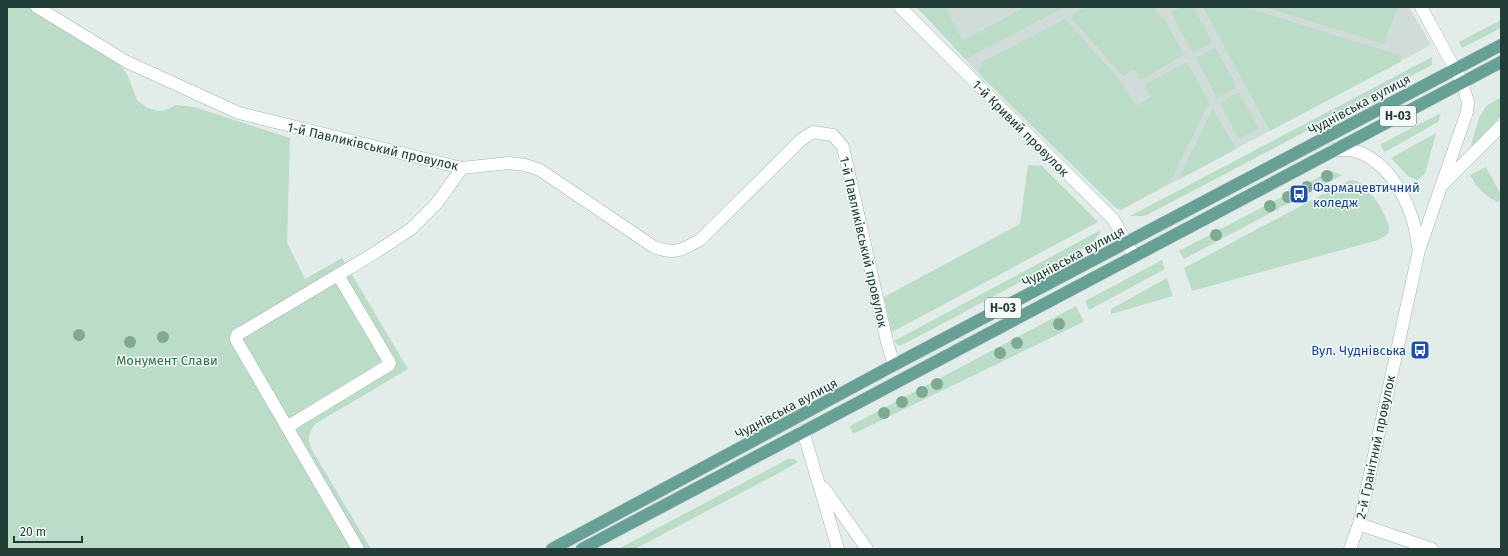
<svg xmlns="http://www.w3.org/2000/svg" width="1508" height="556" viewBox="0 0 1508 556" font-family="'Fira Sans',sans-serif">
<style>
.built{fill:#d0dcd7}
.green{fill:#bbddc7}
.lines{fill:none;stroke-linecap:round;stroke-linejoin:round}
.minor-casing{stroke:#a5b4b0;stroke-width:13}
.major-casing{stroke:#c1c9c7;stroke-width:13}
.minor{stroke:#fff;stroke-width:12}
.major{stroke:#67a196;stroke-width:12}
.tree{fill:#7ea993}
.labels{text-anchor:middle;stroke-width:3;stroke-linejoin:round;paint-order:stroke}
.shield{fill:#f3f9f6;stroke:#617571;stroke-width:1}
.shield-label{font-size:12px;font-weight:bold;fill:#223d38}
.street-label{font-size:13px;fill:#223d38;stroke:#f3f9f6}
.transit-label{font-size:13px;fill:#164399;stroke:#f3f9f6;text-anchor:start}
.park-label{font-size:13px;fill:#2d734d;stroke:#f3f9f6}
</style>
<rect width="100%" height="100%" fill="#e2ece8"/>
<path class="built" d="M916,7H1409L1431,45L1121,210L1116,208L980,75Z"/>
<g class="green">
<path d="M7,7H31L112,57L121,66L128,76L137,100L146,107L157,111L166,110L176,105L194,107L290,138L287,243L305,279L342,258L408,369L315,424C308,434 307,439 312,450L371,549H7Z"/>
<path d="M916,7H945L963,41L1025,7H1065L977,53L968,59L964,58L929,19Z"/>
<path d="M1087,7H1154L1160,18H1164L1184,55L1141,80L1134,69L1123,76L1072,19L1073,14Z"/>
<path d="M1181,7H1193L1212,42L1193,53L1171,12Z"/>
<path d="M1203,7H1244L1402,56L1400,62L1270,131Z"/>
<path d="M1265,7H1398L1384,44Z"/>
<path d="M1065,19L1119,79L1136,106L1151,97L1144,85L1187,62L1209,102L1170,183L1121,210L1116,208L980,75C977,67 982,63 988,59Z"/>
<path d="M1501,20V28L1462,48L1459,42Z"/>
<path d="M1215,47L1237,87L1217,98L1196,58Z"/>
<path d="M1432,57V65L1145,216H1130Z"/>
<path d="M1239,92L1259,129L1239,139L1220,103Z"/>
<path d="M1499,98L1501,102V116L1473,145H1471L1479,118L1486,106Z"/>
<path d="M1213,109L1236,149L1178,180Z"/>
<path d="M1441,113L1438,122L1385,152L1381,146V144Z"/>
<path d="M1436,133L1425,174L1417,180L1408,176L1391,158Z"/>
<path d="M1028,165L1042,166L1098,222L892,332L884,297L1020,224Z"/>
<path d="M1486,167L1501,195V200L1497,202C1484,195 1477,188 1470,175Z"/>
<path d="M1331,171L1342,175L1184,259L1179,251Z"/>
<path d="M1350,180C1353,180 1356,181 1359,182C1368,187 1394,222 1388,233C1386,236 1381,238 1378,240L1192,291L1184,268Z"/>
<path d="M1099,231H1100C1097,241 1090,244 1082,249L906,343L899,346L894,341Z"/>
<path d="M1162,260L1165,269L1089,310L1085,301Z"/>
<path d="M1167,278L1173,296L1111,314V309Z"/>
<path d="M1076,306L1083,320V322L853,434L850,426Z"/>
<path d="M788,459H794L798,462L777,474L635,549H618Z"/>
</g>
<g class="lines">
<defs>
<g id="minor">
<path d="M37,7L127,62L239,113L462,168L509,163L525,165L540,170L654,247C676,255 681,250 700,240L801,140L813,132L833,135L843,147L887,342L894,365"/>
<path d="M900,7L1113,219L1134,256"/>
<path d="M1333,150C1342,150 1353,149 1361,153C1395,168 1415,212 1418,247"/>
<path d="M1443,184L1501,126"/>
<path d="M287,427L389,365L390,363L338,275"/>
<path d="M803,431L838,549"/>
<path d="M824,488L867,549"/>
<path d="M1359,524L1432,549"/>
<path d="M358,549L238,343L236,339L237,335L373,254L411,229L437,203L462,168"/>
<path d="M1350,549L1359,524L1419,250L1467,112L1468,102L1462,82L1421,7"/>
</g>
<g id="major">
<path d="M552,549L894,365L1501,45"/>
<path d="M582,549L1501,62"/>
</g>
</defs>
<use href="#minor" class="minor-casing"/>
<use href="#major" class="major-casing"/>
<use href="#minor" class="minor"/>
<use href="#major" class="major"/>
</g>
<g class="tree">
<circle cx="1327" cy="176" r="6"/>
<circle cx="1307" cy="187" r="6"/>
<circle cx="1288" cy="197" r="6"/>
<circle cx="1270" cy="206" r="6"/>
<circle cx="1216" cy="235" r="6"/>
<circle cx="1059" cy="324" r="6"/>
<circle cx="79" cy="335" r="6"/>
<circle cx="163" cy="337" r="6"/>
<circle cx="130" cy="342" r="6"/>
<circle cx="1017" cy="343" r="6"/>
<circle cx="1000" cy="353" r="6"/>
<circle cx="937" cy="384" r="6"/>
<circle cx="922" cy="392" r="6"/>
<circle cx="902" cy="402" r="6"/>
<circle cx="884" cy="413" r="6"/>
</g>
<defs>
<symbol id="bus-square" viewBox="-11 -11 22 22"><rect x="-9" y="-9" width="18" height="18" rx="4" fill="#1a4fb4" stroke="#f3f9f6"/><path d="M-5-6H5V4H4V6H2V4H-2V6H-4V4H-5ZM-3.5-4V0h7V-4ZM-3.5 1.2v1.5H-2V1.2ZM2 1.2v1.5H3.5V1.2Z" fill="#fff"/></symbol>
</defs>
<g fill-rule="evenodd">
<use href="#bus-square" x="1288" y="183" width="22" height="22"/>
<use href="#bus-square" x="1409" y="339" width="22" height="22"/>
</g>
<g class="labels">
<g class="shield">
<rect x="1380" y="106" width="36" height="20" rx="3"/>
<rect x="985" y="298" width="36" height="20" rx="3"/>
</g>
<g class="shield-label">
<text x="1398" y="120">Н-03</text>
<text x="1003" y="312">Н-03</text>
</g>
<g class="street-label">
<text transform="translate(1359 104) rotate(-28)" y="5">Чуднівська вулиця</text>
<text transform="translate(1021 128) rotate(45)" y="5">1-й Кривий провулок</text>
<text transform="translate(373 146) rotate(13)" y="5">1-й Павликівський провулок</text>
<text transform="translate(864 242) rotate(77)" y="5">1-й Павликівський провулок</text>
<text transform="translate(1073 256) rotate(-28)" y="5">Чуднівська вулиця</text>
<text transform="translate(786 408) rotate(-28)" y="5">Чуднівська вулиця</text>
<text transform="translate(1375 447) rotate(-78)" y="5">2-й Гранітний провулок</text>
</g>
<g class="transit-label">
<text x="1313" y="192">Фармацевтичний<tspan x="1313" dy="15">коледж</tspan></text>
<text x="1406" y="355" text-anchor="end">Вул. Чуднівська</text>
</g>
<g class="park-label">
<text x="167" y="365">Монумент Слави</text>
</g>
</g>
<rect width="1508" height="556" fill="none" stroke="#223d38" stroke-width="16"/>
<path d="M14 536v6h68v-6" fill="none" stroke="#223d38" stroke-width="2"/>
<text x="20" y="536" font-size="12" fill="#223d38" stroke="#f3f9f6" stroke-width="3" paint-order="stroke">20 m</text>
</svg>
